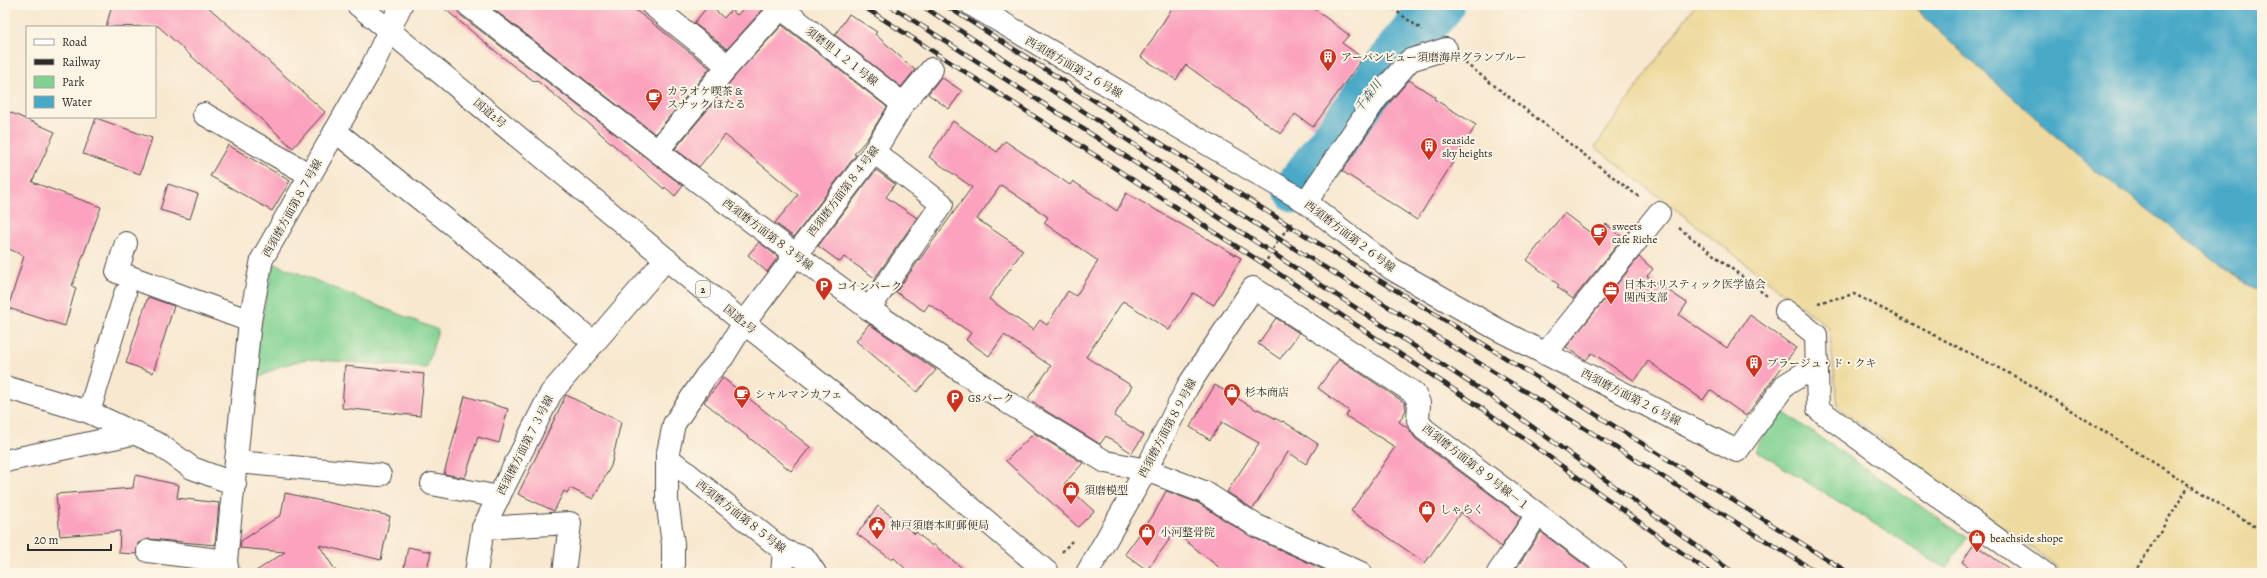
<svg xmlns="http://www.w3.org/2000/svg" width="2267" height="578" viewBox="0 0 2267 578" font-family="Alegreya,'Noto Serif JP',serif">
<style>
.green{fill:#81d292;stroke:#567e5e}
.sand{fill:#eeda9e;stroke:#8c8264}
.water{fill:#48a9c7;stroke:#3a6a79}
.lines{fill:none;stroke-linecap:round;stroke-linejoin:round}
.river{stroke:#48a9c7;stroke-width:50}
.building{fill:#fba3be;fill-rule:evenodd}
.minor-casing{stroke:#4a4744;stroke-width:24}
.highway-casing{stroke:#4a4744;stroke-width:24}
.path{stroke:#4a4744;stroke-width:2.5;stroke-dasharray:3 3;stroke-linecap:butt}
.minor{stroke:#fff;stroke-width:22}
.highway{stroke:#fff;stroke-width:22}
.rail-casing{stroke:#2b2b2b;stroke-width:4.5}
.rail{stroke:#fcf5e5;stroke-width:3;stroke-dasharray:9;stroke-linecap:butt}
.labels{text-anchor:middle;stroke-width:4;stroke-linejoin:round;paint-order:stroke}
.shield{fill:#fcf5e5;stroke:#6a6863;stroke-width:1}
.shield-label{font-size:10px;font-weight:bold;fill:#2b2b2b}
.street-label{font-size:11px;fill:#2b2b2b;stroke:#fcf5e5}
.poi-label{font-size:11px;fill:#2b2b2b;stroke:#fcf5e5;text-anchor:start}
.water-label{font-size:12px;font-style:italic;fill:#375d69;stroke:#fcf5e5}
</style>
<rect width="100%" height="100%" fill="#fcf5e5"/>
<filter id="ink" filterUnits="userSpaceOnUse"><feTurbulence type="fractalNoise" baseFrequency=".025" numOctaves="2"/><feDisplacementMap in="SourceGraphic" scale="8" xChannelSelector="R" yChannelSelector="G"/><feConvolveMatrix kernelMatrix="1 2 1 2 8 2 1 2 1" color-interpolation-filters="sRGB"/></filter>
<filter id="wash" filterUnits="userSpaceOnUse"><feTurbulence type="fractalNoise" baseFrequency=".012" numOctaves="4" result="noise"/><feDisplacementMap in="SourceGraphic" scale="16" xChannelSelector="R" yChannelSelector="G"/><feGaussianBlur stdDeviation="0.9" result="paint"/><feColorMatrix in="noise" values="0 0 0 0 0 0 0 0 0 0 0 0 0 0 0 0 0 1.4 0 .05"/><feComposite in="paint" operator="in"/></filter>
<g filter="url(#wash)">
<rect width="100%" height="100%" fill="#f8e8d0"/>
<g class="green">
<path d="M273,263L438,330L427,368L306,359L281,366L250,382Z"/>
<path d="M1780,410L1967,538L1946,568L1755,450Z"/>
</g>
<path class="sand" d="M1695,5H1912L1968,58L2090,166L2262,295V573H2066L1838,407L1829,328L1595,147Z"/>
<path class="water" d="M1912,5H2262V295L2090,166L1968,58Z"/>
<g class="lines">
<path class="river" d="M1299,189L1405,45L1439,5"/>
</g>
<g id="blocks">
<g class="building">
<path d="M112,5H206L325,112L293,148L158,26L106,27Z"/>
<path d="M440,5H456L460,15L683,186L675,196L665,187L664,189L578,114L536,80L534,81L511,64Z"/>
<path d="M488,5H629L710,68L655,134Z"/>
<path d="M709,5L724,18L731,10L737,15L747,5H767L727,49L694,23Z"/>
<path d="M1174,5H1309L1349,35L1342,43L1363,58L1313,127L1295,114L1281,134L1186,65L1176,80L1141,57Z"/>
<path d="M849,14L877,32L875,34L915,70L901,87L835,35Z"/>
<path d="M782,25L887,107L867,139L854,154L856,155L794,237L775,223L798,195L725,135L699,167L675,149L737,74Z"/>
<path d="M941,77L962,91L949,109L928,94Z"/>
<path d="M1409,80L1435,97L1434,99L1476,125L1417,220L1342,171L1386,107Z"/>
<path d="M5,110L55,132L32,182L101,207L72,286L76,288L65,326L8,308L24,256L5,247Z"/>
<path d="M96,118L152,138L140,174L83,154Z"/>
<path d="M953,121L997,152L1005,141L1070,185L1073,181L1117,211L1126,193L1241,258L1214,305L1193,293L1169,330L1123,301L1086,357L1132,386L1114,416L1144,435L1132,453L1106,436L1100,444L1046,411L1028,398L1051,366L1004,335L989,356L966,340L971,333L929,304L924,311L896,292L972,187L929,157ZM1001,185L1048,217L1044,223L1098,261L1076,296L1068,291L1047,325L1040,320L1033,330L989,299L1023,250L977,219Z"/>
<path d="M228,145L290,181L272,211L210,176Z"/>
<path d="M876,170L895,184L886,197L917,218L875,278L844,257L840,262L818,246Z"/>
<path d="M168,184L198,194L190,219L160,210Z"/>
<path d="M1564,213L1596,237L1606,224L1623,238L1573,299L1557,287L1559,285L1527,260Z"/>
<path d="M759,242L778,257L767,272L748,255Z"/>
<path d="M1639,257L1653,269L1647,276L1687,303L1679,315L1727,348L1750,315L1796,348L1746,416L1710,390L1703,400L1648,361L1635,381L1592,353L1586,360L1566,347Z"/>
<path d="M148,297L174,306L153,373L126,363Z"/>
<path d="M1276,318L1299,333L1280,359L1258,344Z"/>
<path d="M869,324L936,370L917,392L856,341Z"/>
<path d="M1339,359L1405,403L1406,410L1399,422L1409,429L1416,439L1521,517L1501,547L1461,512L1425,563L1351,511L1395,447L1346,416L1349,411L1318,388Z"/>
<path d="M345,366L424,374L420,416L342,408Z"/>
<path d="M723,378L810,447L791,471L704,402Z"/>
<path d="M1215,385L1257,410L1258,409L1282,422L1283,421L1318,444L1306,464L1288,452L1253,509L1227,492L1259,443L1222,422L1210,440L1190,427Z"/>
<path d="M566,395L621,422L611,466L593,499L570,488L567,493L564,491L554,511L518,494Z"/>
<path d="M465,396L508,409L499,443L478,437L465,478L444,474Z"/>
<path d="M1034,433L1083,463L1064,484L1094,511L1078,527L1006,461Z"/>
<path d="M135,475L179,485L177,498L219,503L215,545L149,539L138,543L136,554L119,553L120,531L60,536L56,494L133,488Z"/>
<path d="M1166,491L1198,503L1250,536L1331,573H1226L1175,532L1147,570L1125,554L1154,514Z"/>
<path d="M285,493L390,516L381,560L319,545L337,573H253L285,552L240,548L241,541L281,515Z"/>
<path d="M878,506L915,534L916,532L932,546L933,544L968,573H910L893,557L892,560L857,534Z"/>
<path d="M1541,532L1595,573H1513Z"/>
<path d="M1974,544L2015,573H1977L1962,562Z"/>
<path d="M408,547L431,552L426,573H403Z"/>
</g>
</g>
</g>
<g filter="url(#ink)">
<use href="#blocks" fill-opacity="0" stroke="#4a4744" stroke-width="1"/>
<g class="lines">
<defs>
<g id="minor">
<path d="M468,5L657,151L869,309L1007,402L1106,462L1146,470L1204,492L1255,525L1361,573"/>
<path d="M652,5L728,66"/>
<path d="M972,5L1306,202L1392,269L1497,329L1737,451L1785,385L1818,365"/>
<path d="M204,114L310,175"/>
<path d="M335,131L513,273L594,343"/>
<path d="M657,151L728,66L781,8L903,104"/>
<path d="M1306,202L1376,99L1410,60L1446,49"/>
<path d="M126,243L117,272L250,321"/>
<path d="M869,309L942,204L874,152"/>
<path d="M1786,311L1816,335L1818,409L2044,573"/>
<path d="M1545,354L1659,213"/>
<path d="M5,387L89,412L160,445L192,468L235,484"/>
<path d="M89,412L125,294"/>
<path d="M667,457L784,551L805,558L815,573"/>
<path d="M5,461L137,433"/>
<path d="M237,462L380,475"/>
<path d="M432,484L499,497"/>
<path d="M483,528L570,523L564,573"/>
<path d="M148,551L226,561"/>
<path d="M228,573L226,561L250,321L262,259L371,69L401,5"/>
<path d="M476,573L483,528L551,393L666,259"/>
<path d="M673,573V544L667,500V457L674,424L706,376L723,357L744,323L874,152L903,104L932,69"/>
<path d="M782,573L784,551"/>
<path d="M1087,573L1146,470L1188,386L1253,288L1414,393L1419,403L1418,420L1424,429L1616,573"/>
<path d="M1498,573L1537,515"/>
</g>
<path id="highway" d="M358,5L744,323L886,436L1048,573"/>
</defs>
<use href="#minor" class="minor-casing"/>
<use href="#highway" class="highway-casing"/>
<g class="path">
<path d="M1388,5L1422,30"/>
<path d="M1465,63L1639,197"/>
<path d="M1679,228L1767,296"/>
<path d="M1264,265L1279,239L1292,223"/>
<path d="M1818,303L1854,294L2026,382L2262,531"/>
<path d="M1062,552L1072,541"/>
<path d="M2134,573L2189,486"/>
</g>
<use href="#minor" class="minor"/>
<use href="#highway" class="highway"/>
<defs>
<g id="rail">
<path d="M861,5L1264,264L1483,409L1710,573"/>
<path d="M889,5L1116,150L1490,396L1734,573"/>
<path d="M921,5L1279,239L1818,573"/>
<path d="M945,5L1290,226L1453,325L1849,573"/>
</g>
</defs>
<use href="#rail" class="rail-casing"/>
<use href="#rail" class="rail"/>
</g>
</g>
<defs>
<symbol id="building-pin" viewBox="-11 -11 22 30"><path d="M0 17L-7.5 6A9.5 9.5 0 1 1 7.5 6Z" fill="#c8321e" stroke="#fcf5e5"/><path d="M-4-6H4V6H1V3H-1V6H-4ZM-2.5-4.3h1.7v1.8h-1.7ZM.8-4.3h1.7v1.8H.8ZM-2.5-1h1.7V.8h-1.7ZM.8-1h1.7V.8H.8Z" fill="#fff"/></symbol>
<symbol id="cafe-pin" viewBox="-11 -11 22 30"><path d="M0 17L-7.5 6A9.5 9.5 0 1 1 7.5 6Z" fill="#c8321e" stroke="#fcf5e5"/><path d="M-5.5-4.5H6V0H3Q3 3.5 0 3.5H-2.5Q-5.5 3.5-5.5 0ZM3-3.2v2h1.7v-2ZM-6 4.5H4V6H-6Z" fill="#fff"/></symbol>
<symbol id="parking-pin" viewBox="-11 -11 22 30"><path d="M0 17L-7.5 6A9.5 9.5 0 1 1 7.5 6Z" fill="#c8321e" stroke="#fcf5e5"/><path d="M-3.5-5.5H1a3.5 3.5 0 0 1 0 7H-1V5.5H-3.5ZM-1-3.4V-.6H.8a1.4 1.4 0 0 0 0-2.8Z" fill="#fff"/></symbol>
<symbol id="office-pin" viewBox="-11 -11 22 30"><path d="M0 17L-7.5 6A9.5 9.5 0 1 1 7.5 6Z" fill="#c8321e" stroke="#fcf5e5"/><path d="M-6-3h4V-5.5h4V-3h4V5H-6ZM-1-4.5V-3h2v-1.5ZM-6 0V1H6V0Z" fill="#fff"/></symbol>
<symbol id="shop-pin" viewBox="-11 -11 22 30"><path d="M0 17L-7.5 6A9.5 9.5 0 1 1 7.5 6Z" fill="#c8321e" stroke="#fcf5e5"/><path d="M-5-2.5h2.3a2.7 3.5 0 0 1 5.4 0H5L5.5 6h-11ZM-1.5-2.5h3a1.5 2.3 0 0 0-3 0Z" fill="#fff"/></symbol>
<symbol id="civic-pin" viewBox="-11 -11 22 30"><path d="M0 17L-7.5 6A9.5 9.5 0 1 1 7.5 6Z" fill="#c8321e" stroke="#fcf5e5"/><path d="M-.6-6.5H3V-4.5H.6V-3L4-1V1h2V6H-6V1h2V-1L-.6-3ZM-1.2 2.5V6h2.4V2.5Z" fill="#fff"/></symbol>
</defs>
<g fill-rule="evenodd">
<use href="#building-pin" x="1318" y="47" width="20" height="27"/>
<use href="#cafe-pin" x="644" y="87" width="20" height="27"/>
<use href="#building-pin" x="1419" y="136" width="20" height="27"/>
<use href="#cafe-pin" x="1589" y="222" width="20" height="27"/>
<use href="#parking-pin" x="814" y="276" width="20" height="27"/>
<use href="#office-pin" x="1601" y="280" width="20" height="27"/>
<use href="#building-pin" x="1744" y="353" width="20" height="27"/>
<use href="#shop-pin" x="1222" y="382" width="20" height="27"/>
<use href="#cafe-pin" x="732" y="384" width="20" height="27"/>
<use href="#parking-pin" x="945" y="388" width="20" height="27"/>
<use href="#shop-pin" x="1061" y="480" width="20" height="27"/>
<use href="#shop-pin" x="1417" y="499" width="20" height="27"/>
<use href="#civic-pin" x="867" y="515" width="20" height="27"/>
<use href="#shop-pin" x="1137" y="522" width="20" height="27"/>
<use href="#shop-pin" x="1967" y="528" width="20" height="27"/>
</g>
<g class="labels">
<rect class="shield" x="696" y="281" width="14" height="16" rx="3"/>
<g class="shield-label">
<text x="703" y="293">2</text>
</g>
<g class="street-label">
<text transform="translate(842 56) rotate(38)" y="4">須磨里１２１号線</text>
<text transform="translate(1074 67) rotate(30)" y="4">西須磨方面第２６号線</text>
<text transform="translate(490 113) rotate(40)" y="4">国道2号</text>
<text transform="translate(843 191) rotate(-53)" y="4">西須磨方面第８４号線</text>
<text transform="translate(292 208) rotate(-61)" y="4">西須磨方面第８７号線</text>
<text transform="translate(768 234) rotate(37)" y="4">西須磨方面第８３号線</text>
<text transform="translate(1350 236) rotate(37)" y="4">西須磨方面第２６号線</text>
<text transform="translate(740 319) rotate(39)" y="4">国道2号</text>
<text transform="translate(1631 397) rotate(27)" y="4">西須磨方面第２６号線</text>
<text transform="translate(1167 428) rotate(-62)" y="4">西須磨方面第８９号線</text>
<text transform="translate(525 445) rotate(-63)" y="4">西須磨方面第７３号線</text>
<text transform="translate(1476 467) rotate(38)" y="4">西須磨方面第８９号線－１</text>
<text transform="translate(741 516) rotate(38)" y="4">西須磨方面第８５号線</text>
</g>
<g class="poi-label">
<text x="1341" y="61">アーバンビュー須磨海岸グランブルー</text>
<text x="667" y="95">カラオケ喫茶 &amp;<tspan x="667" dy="13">スナック ほたる</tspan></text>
<text x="1442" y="144">seaside<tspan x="1442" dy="13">sky heights</tspan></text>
<text x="1612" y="230">sweets<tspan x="1612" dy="13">cafe Riche</tspan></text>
<text x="1624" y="288">日本ホリスティック医学協会<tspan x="1624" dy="13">関西支部</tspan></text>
<text x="837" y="290">コインパーク</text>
<text x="1767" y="367">プラージュ・ド・クキ</text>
<text x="1245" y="396">杉本商店</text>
<text x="755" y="398">シャルマンカフェ</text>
<text x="968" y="402">GSパーク</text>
<text x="1084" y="494">須磨模型</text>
<text x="1440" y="513">しゃらく</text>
<text x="890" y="529">神戸須磨本町郵便局</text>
<text x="1160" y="536">小河整骨院</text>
<text x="1990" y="542">beachside shope</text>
</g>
<g class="water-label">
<text transform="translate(1368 96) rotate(-53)" y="4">千森川</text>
</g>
</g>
<rect width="2267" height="578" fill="none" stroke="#fcf5e5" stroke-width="20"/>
<rect x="26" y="26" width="130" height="92" fill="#fcf5e5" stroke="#a8a49b"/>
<rect x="34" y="39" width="20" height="6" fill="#ffffff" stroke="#a8a49b"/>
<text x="62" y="46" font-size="12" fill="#2b2b2b">Road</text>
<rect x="34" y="59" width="20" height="6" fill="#2b2b2b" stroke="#a8a49b"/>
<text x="62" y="66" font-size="12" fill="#2b2b2b">Railway</text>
<rect x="34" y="76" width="20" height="12" fill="#81d292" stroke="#a8a49b"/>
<text x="62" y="86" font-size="12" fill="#2b2b2b">Park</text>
<rect x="34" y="96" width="20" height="12" fill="#48a9c7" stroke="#a8a49b"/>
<text x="62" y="106" font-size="12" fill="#2b2b2b">Water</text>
<path d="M28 544v6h83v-6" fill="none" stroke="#2b2b2b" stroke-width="2"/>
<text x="34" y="544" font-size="12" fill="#2b2b2b" stroke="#fcf5e5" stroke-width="3" paint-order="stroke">20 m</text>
</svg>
